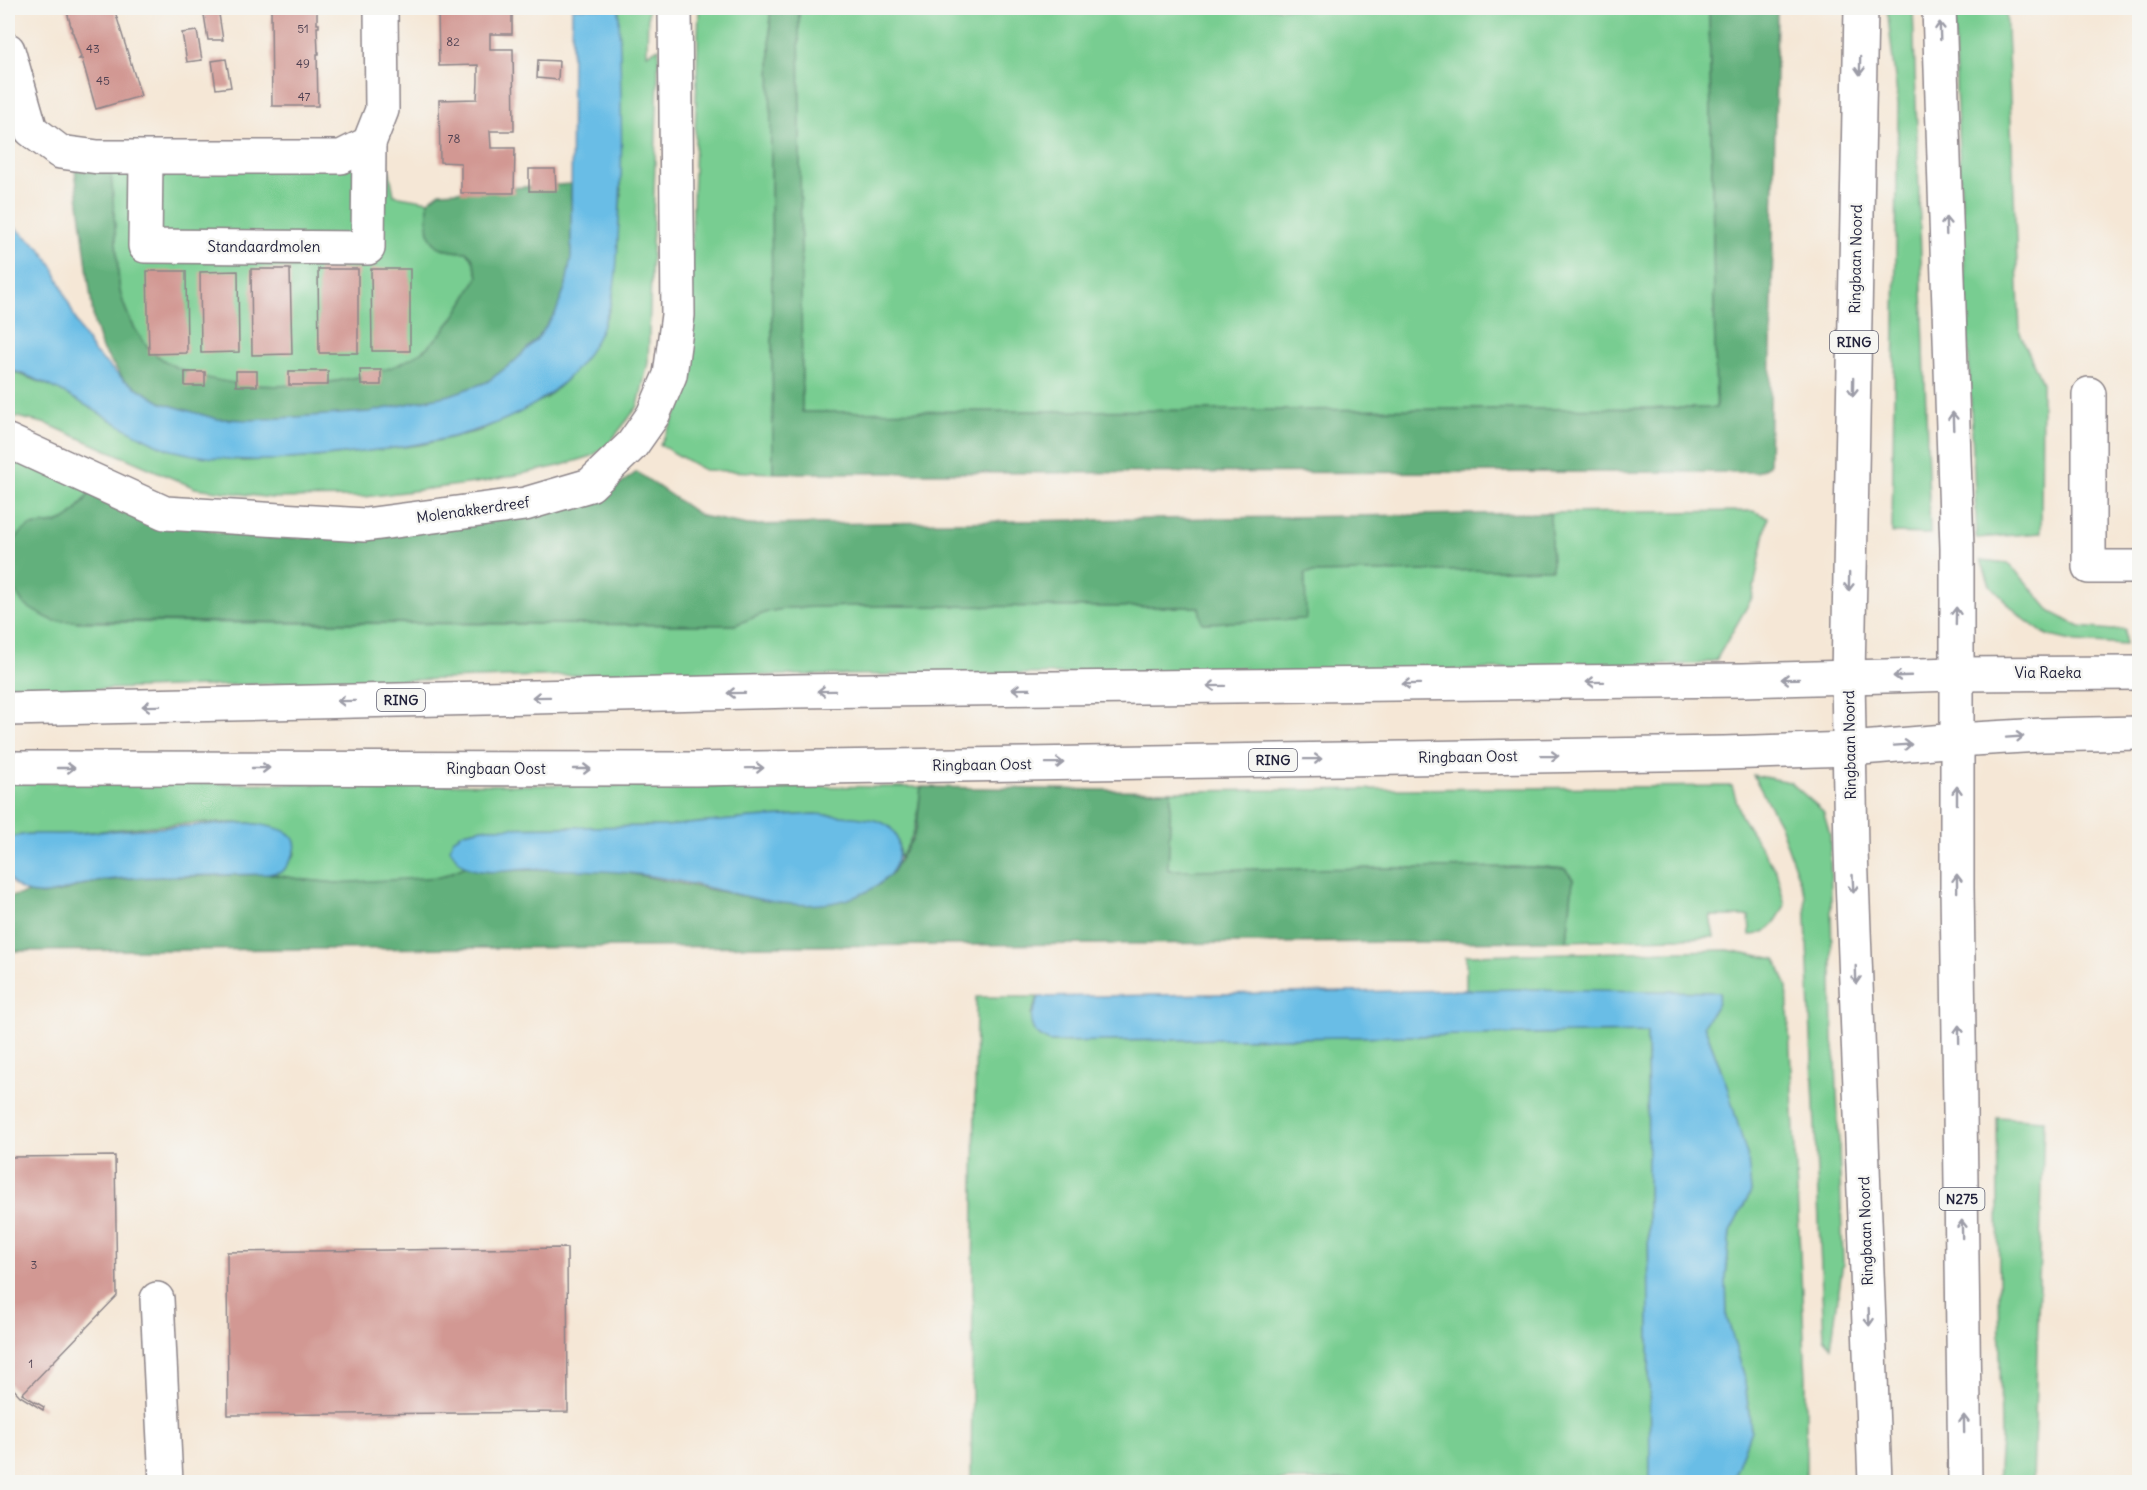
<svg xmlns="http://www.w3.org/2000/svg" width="2147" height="1490" viewBox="0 0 2147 1490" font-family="Delius,sans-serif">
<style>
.green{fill:#78cd91;stroke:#4d7866;stroke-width:1.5}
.forest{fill:#62b07b;stroke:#42695b;stroke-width:1.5}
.water{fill:#69bde6;stroke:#467090;stroke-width:1.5}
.building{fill:#d29893}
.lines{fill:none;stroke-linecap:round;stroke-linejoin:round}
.minor-casing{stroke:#8c8488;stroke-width:36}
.major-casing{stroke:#8c8488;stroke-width:36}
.minor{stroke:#fff;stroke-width:33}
.major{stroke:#fff;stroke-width:33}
.oneway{stroke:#9c9ca7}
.labels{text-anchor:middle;stroke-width:5;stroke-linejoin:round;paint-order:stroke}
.number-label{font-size:12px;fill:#4e4051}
.shield{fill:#f6f6f2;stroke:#626272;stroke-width:1.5}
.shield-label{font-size:14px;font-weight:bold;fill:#22223b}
.street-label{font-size:15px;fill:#22223b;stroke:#f6f6f2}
</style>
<rect width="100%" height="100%" fill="#f6f6f2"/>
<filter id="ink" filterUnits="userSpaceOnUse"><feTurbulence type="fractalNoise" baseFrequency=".0167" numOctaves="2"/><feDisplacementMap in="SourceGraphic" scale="12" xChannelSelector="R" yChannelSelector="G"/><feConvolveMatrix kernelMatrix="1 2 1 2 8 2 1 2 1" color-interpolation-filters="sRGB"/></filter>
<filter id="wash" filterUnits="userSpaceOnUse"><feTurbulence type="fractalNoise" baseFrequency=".008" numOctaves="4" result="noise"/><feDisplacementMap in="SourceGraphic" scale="24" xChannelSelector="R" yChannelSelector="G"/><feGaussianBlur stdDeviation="1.35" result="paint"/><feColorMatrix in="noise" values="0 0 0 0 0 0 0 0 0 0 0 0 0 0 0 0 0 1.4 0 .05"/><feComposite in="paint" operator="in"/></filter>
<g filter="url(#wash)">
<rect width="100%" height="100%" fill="#f5e7d6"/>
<g class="green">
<path d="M619,8H648L647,54L659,48L648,363L638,406L608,445L592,456L559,466L483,482L365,497L272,498L195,488L47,424L8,415V370L59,389L88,405L242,461L308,458L420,445L479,431L546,398L567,379L584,358L608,314L613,293L621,195Z"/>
<path d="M699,8H770L773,473L704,470L660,445L682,403L688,366Z"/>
<path d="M799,8H1709L1716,408L802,412Z"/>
<path d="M1887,8H1913L1930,534L1892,533L1898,105Z"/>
<path d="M1954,8H2006L2020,333L2042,383L2041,533L1977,538L1956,89Z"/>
<path d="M385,149L394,195L428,201C427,236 426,252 467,252L472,257L478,276C462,305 446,335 418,354C360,393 187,404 143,341C132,326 124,309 120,291C118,280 118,267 117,255C115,228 113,200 111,173Z"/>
<path d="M8,456L93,488L75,512L61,523L29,526L77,622L735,625L767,612L788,608L853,606L1199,607L1203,623L1305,619L1304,573L1552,569L1550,513L1753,511L1768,517L1752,598L1716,660L1700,664L1380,672L658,676L646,673L8,692Z"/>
<path d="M1981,560L2008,563L2026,582L2051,612L2080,627L2112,630L2125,629V645L2076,642L2046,635L2020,616L1990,585Z"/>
<path d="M1753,775L1790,782L1823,811L1830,834L1833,1040L1836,1062L1843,1262L1831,1347L1824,1338L1805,896L1780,825Z"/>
<path d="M8,782L921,787C917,820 918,830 900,858L898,842L815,814L752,818L667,826L483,828L464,832L458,861L467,866L440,877L414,880L336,883L306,880L269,874L283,871L296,853L273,826C210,817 132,829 67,834C47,835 25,831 8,839Z"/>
<path d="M1732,786L1741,816L1776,871L1785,905C1777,921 1770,935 1750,935L1749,916H1710L1714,937L1567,941L1573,879L1565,869L1545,867L1168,870L1171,791Z"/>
<path d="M1728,950L1776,959L1787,987L1806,1377V1482H1732L1751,1430L1744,1375L1727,1318L1726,1277L1730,1232L1751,1192L1726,1083L1704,1025L1717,1004L1720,992L1466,990V955Z"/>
<path d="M976,997H1038L1031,1015L1049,1042L1647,1032L1650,1482H1383L1381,1480L971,1482Z"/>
<path d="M1997,1117L2044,1120L2033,1482H1998L2001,1440Z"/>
</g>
<g class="forest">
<path d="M770,8H799L802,412L1716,408L1709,8H1777L1769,465L1757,472L773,473Z"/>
<path d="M75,170L111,173C113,200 115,228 117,255C118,267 118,280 120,291C124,309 132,326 143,341C188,404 360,393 418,354C446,335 462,305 478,276L472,257L467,252C426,252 427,236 428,201L440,192L571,184V258L566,285L556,312L538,338L515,361L487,382L450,395L369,412L252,420L217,419L162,403L124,380L102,349L94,323Z"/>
<path d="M637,472L701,516L748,525L1550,513L1552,569L1305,573L1306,619L1202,623L1199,607L853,606L788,608L767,612L735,625L54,621C44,616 29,610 22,602C6,580 2,545 27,528C33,524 43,525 50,524C71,522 82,505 93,488L216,532L271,538L368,536L570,505L610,491Z"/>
<path d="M921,787L1171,791L1168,870L1545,867L1565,869L1573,879L1567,941L8,951V897L28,893L42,895L61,892L82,885L104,881L136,878L269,874L306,880L336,883L440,877L467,866L487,871L569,869L618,871L767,901L877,886L891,874L913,838L917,826Z"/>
</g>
<g class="water">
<path d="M572,8H619C620,78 624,149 619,220C617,251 618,283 608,312C577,409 476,438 386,449C315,457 241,469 171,450C161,447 152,442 144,438C107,420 74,395 35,379C26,376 17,371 8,370V222L39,247L53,266L80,330L94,352L124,380L162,403L217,419L252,420L369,412L450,395L487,382L515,361L538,338L556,312L566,285L571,258Z"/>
<path d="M815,814C833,816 868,816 883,823C892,827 897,834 898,844C904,880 860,898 831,903C794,909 758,899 723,891C683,882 641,872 601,871C577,870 553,869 528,869C509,870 488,875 469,868C460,864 456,858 450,849L453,839L464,832L483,828L667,826L752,818Z"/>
<path d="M249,823C282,827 314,834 283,871L269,874C232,875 195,875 159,877C133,878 106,878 81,885C60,891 36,902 16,886C3,877 7,854 8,839C25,831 48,835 67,834C128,830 188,825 249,823Z"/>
<path d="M1523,989L1720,992L1717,1004L1704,1025L1726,1083L1748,1159L1751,1192L1730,1232L1726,1277L1727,1318L1744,1375L1751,1430L1732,1482H1650L1647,1032L1049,1042C1023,1028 1031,1019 1039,997Z"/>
</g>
<g id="blocks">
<g class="building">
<path d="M66,8H114L141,96L96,109L82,59H79L81,57L73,33L71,31L72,30Z"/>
<path d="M203,8H218L223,40H208Z"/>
<path d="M271,8H317V24H319V27H317L318,52H319V54H317L318,106H272Z"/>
<path d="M438,8H512V34H490V49H513L514,131H490L491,148H515L514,193H461V163L440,162L439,100L477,99L478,82V65L439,66Z"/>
<path d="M197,31L202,60L187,62L182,33Z"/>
<path d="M226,59L231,87L216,89L212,61Z"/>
<path d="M538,60L559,61L558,80L537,78Z"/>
<path d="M529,169H555L556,191H529Z"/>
<path d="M251,269H290L292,354L252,355Z"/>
<path d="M318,269H358V353H319Z"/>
<path d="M371,269H410V351H372Z"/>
<path d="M147,271H186L187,353L149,354Z"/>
<path d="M238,271L239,352L201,353L200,272Z"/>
<path d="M360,370H381V385H361Z"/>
<rect x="236" y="371" width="21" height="15"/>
<rect x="289" y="371" width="39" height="14"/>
<rect x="185" y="372" width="20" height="14"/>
<path d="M115,1156L117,1296L22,1394L44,1407L43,1410L20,1396L8,1383V1157Z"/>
<path d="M567,1248L568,1412L228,1415L227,1252Z"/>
</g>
</g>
</g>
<g filter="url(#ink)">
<use href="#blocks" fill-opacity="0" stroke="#8c8488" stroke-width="1.5"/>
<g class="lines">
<defs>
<g id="minor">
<path d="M8,50L31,130L60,152L98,157H341L369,143L382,110L381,8"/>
<path d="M146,158L145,246L368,248L369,143"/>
<path d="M2089,394V567H2140"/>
<path d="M8,441L165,513L365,525L525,504L590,485L632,445L653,415L670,375L678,315L675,8"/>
<path d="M1956,674L2140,673"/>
<path d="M1957,740L2042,735L2140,733"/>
<path d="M157,1299L166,1482"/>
</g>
<g id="major">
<path d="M1861,8L1848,677L1851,851L1875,1482"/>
<path d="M1939,8L1957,548V887L1965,1482"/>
<path d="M8,709L794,691L1743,680L1956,674"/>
<path d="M8,768L696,769L1724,753L1850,749L1957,740"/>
</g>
</defs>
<use href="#minor" class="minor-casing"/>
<use href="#major" class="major-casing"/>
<use href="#minor" class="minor"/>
<use href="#major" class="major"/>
</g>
<defs><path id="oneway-shaft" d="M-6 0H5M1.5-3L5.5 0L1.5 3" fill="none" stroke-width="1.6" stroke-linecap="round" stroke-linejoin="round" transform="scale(1.5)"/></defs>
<g class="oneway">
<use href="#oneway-shaft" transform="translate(1940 31) rotate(-92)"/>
<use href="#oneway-shaft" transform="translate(1860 66) rotate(91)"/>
<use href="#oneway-shaft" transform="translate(1946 226) rotate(-92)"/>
<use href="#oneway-shaft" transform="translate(1853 387) rotate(91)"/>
<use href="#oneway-shaft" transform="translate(1953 421) rotate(-92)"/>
<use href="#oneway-shaft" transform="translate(1849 582) rotate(91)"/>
<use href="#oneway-shaft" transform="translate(1956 616) rotate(-89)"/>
<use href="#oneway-shaft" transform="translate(1902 676) rotate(178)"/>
<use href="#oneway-shaft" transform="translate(1790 679) rotate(179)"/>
<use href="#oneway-shaft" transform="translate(1595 682) rotate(179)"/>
<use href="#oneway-shaft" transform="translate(1411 684) rotate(179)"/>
<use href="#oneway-shaft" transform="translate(1216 686) rotate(179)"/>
<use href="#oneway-shaft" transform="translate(1021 689) rotate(179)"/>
<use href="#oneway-shaft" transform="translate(826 691) rotate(179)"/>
<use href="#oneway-shaft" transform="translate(736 693) rotate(179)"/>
<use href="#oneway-shaft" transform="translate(541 697) rotate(179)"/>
<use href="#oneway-shaft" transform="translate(346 701) rotate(179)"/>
<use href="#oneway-shaft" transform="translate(151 706) rotate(179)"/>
<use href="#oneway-shaft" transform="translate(2015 737) rotate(-4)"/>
<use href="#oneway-shaft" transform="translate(1903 745) rotate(-4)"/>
<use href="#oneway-shaft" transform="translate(1550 756) rotate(-1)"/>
<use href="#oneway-shaft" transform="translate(1313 759) rotate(-1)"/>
<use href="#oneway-shaft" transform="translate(1055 763) rotate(-1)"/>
<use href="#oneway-shaft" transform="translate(66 768)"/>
<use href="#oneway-shaft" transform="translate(261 768)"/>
<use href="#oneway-shaft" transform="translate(755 768) rotate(-1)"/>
<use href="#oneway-shaft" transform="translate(582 769)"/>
<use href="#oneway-shaft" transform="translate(1957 795) rotate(-90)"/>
<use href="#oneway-shaft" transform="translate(1957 883) rotate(-91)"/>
<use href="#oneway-shaft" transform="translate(1853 884) rotate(87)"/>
<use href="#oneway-shaft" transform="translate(1856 975) rotate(88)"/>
<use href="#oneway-shaft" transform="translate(1959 1034) rotate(-91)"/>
<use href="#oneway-shaft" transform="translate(1962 1229) rotate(-91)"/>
<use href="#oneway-shaft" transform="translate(1869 1317) rotate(88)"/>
<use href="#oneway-shaft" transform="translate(1964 1424) rotate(-91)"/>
</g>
</g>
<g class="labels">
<g class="number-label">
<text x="303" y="33">51</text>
<text x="453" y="46">82</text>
<text x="93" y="53">43</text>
<text x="303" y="68">49</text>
<text x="103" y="85">45</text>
<text x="304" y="101">47</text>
<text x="454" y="143">78</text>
<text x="34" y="1269">3</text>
<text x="31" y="1368">1</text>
</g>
<g class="shield">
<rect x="1830" y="331" width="48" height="22" rx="4.5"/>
<rect x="377" y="689" width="48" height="22" rx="4.5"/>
<rect x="1249" y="749" width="48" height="22" rx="4.5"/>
<rect x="1939.5" y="1188" width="45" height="22" rx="4.5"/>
</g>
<g class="shield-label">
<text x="1854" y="347">RING</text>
<text x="401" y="705">RING</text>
<text x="1273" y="765">RING</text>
<text x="1962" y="1204">N275</text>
</g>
<g class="street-label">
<text x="264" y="252">Standaardmolen</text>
<text transform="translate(1856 259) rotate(-89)" y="5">Ringbaan Noord</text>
<text transform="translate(473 510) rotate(-8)" y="5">Molenakkerdreef</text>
<text x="2048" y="678">Via Raeka</text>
<text transform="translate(1850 745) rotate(-91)" y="5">Ringbaan Noord</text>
<text transform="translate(1468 757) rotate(-1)" y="5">Ringbaan Oost</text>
<text transform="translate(982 765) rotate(-1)" y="5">Ringbaan Oost</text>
<text x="496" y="774">Ringbaan Oost</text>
<text transform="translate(1866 1231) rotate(-92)" y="5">Ringbaan Noord</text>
</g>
</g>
<rect width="2147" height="1490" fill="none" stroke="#f6f6f2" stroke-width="30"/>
</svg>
